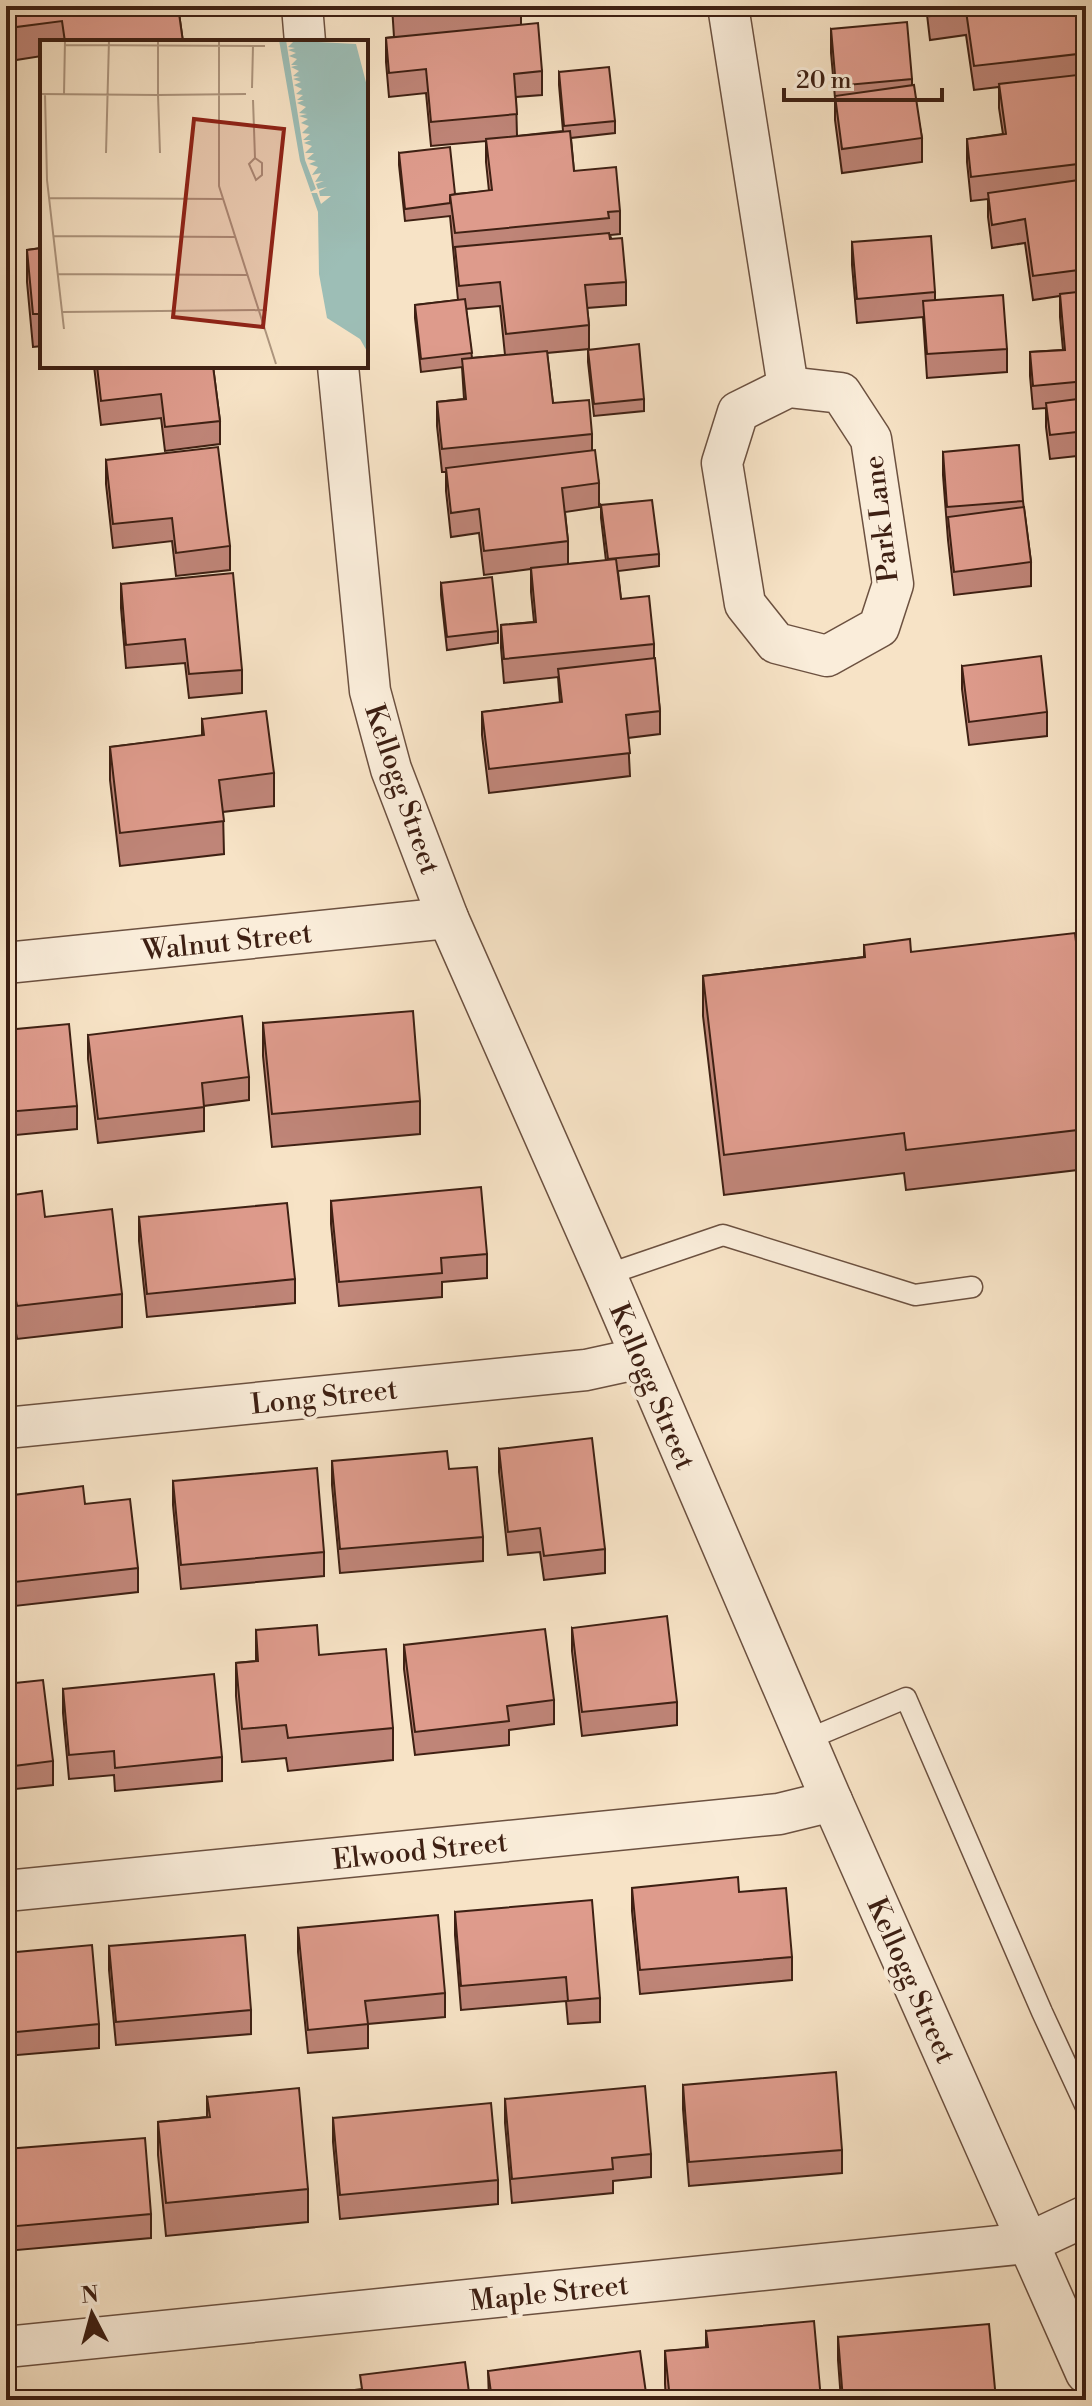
<svg xmlns="http://www.w3.org/2000/svg" width="1092" height="2406" viewBox="0 0 1092 2406" font-family="'Libre Bodoni',serif">
<style>
.lines{fill:none;stroke-linecap:round;stroke-linejoin:round}
.lane-casing{stroke:#6c5140;stroke-width:23}
.street-casing{stroke:#6c5140;stroke-width:43}
.lane{stroke:#faedda;stroke-width:20}
.street{stroke:#faedda;stroke-width:40}
.wall{fill:#bf8578;stroke:#3e2013;stroke-width:2;fill-rule:evenodd}
.building{fill:#de9b8c;stroke:#3e2013;stroke-width:2}
.labels{text-anchor:middle;stroke-width:8;stroke-linejoin:round;paint-order:stroke}
.street-label{font-size:28px;fill:#3e2013;stroke:#faedda}
.inset-road{fill:none;stroke:#ad957e;stroke-width:2}
.view{fill:#8f2418;fill-opacity:0.15;stroke:#8f2418;stroke-width:4}
.inset-edge{fill:none;stroke:#3e2013;stroke-width:4}
</style>
<rect width="100%" height="100%" fill="#f7e3c6"/>
<filter id="stains"><feTurbulence type="fractalNoise" baseFrequency=".0025" numOctaves="4"/><feColorMatrix values="0 0 0 0 .2 0 0 0 0 .09 0 0 0 0 .02 0 0 0 .5 -.17"/></filter>
<radialGradient id="worn" r=".72"><stop offset=".6" stop-color="#630" stop-opacity="0"/><stop offset="1" stop-color="#630" stop-opacity=".3"/></radialGradient>
<g class="lines">
<defs>
<g id="lane">
<path d="M606,1275L723,1235L915,1295L972,1287"/>
<path d="M806,1740L906,1698L1042,2012L1086,2107"/>
</g>
<g id="street">
<path d="M302,6L305,42"/>
<path d="M728,6L788,387"/>
<path d="M338,366L370,691L391,769L448,918L606,1275L832,1801L1086,2373"/>
<path d="M788,387L841,393L871,439L893,584L879,627L827,656L776,643L745,604L722,463L738,412Z"/>
<path d="M6,963L448,918"/>
<path d="M6,1428L586,1370L641,1358"/>
<path d="M6,1891L779,1814L832,1801"/>
<path d="M6,2347L1028,2243L1086,2216"/>
</g>
</defs>
<use href="#lane" class="lane-casing"/>
<use href="#street" class="street-casing"/>
<use href="#lane" class="lane"/>
<use href="#street" class="street"/>
</g>
<g class="wall">
<path d="M10,6H178L183,42H42V56L16,60Z"/>
<path d="M392,6H521V24L542,71V95L516,97L517,136L563,131L559,85V72L615,121V133L571,138L574,171L620,211V234L610,235L626,282V305L587,308L589,325V349L547,353L553,403L592,434V451L599,483V507L565,512L568,541V564L606,561L601,518V505L659,554V566L618,571L621,599L654,644V658L660,711V734L628,738L630,776L489,793L482,735V712L560,703L558,677L504,683L501,648V625L534,622L531,592V569L484,575L479,533L451,537L446,491V472H442L437,426V402L464,399L462,367L421,372L415,318V305L458,300L450,216L405,221L399,165V153L455,194L489,191L486,162V141L431,146L426,93L389,97L386,62V38L394,37ZM500,306L505,355L472,358L466,309Z"/>
<path d="M926,6H1086V455L1050,459L1046,427V408L1033,409L1030,376V352L1063,350L1060,317V296L1033,300L1025,243L992,248L988,217V199L971,201L967,162V139L1003,134L999,108V87L974,90L966,35L930,40Z"/>
<path d="M831,29L912,79V85L922,138V162L842,173L835,120V98L831,53Z"/>
<path d="M852,242L935,292V300L1007,349V372L927,378L923,317L857,323L852,265Z"/>
<path d="M42,248V346L33,347L27,282V250Z"/>
<path d="M588,350L644,399V411L594,416L588,362Z"/>
<path d="M94,366H213L220,421V444L165,451L161,418L101,425Z"/>
<path d="M943,452L1023,501L1031,562V586L954,595L948,540L943,475Z"/>
<path d="M106,460L230,546V570L176,576L172,541L113,548L106,484Z"/>
<path d="M441,583L498,631V643L447,650L441,595Z"/>
<path d="M121,584L242,670V693L189,698L185,663L126,668L121,608Z"/>
<path d="M962,666L1047,712V736L969,745L962,689Z"/>
<path d="M202,719L274,773V806L223,812L224,854L120,866L110,780V747L202,736Z"/>
<path d="M864,945L911,952L1086,1030V1169L906,1190L904,1173L724,1195L703,1016V976L864,957Z"/>
<path d="M263,1023L420,1101V1134L272,1147L263,1056Z"/>
<path d="M6,1030L77,1106V1129L6,1136Z"/>
<path d="M88,1035L249,1077V1100L204,1106V1131L98,1143L88,1059Z"/>
<path d="M6,1196L45,1217L122,1294V1327L17,1339L14,1322L6,1323Z"/>
<path d="M331,1201L487,1254V1278L442,1282V1297L339,1306L331,1224Z"/>
<path d="M139,1217L295,1279V1303L147,1317L139,1241Z"/>
<path d="M499,1449L605,1549V1573L544,1580L540,1552L508,1555L499,1472Z"/>
<path d="M332,1461L449,1469L483,1537V1561L340,1573L332,1485Z"/>
<path d="M173,1481L324,1552V1576L181,1589L173,1505Z"/>
<path d="M6,1496L85,1504L138,1568V1592L6,1607Z"/>
<path d="M572,1628L677,1702V1725L582,1736L572,1651Z"/>
<path d="M256,1630L319,1655L393,1728V1760L288,1771L286,1758L242,1762L236,1696V1663L256,1661Z"/>
<path d="M404,1645L554,1700V1724L509,1730V1745L415,1755L404,1669Z"/>
<path d="M6,1684L53,1761V1785L6,1790Z"/>
<path d="M63,1689L222,1757V1781L115,1791L114,1775L69,1779L63,1713Z"/>
<path d="M632,1888L739,1892L792,1957V1980L640,1994L632,1911Z"/>
<path d="M455,1912L600,1998V2022L568,2024L566,2001L461,2010L455,1935Z"/>
<path d="M298,1928L445,1993V2017L368,2024V2048L308,2053L298,1952Z"/>
<path d="M109,1946L251,2010V2034L116,2045L109,1970Z"/>
<path d="M6,1953L99,2024V2048L6,2056Z"/>
<path d="M683,2085L842,2150V2173L689,2186L683,2109Z"/>
<path d="M207,2097L308,2189V2222L166,2236L158,2155V2122L207,2117Z"/>
<path d="M505,2099L651,2154V2177L613,2181V2193L512,2203L505,2123Z"/>
<path d="M333,2118L498,2180V2204L340,2219L333,2142Z"/>
<path d="M6,2149L151,2214V2238L6,2251Z"/>
<path d="M706,2331L821,2400H666L665,2384V2351L706,2348Z"/>
<path d="M838,2337L996,2400H841L838,2360Z"/>
<path d="M488,2371L647,2400H489Z"/>
</g>
<g class="building">
<path d="M14,6H178L183,42H65L62,21L16,27Z"/>
<path d="M929,6H1086V53L974,66L966,11L930,16Z"/>
<path d="M907,22L912,79L836,86L831,29Z"/>
<path d="M538,23L542,71L514,74L517,114L431,122L426,69L389,73L386,38Z"/>
<path d="M609,67L615,121L564,126L559,72Z"/>
<path d="M1086,74V163L971,177L967,139L1006,134L999,84Z"/>
<path d="M914,85L922,138L842,149L835,96Z"/>
<path d="M570,131L574,171L616,167L620,211L608,212L609,218L455,233L450,195L492,190L486,139Z"/>
<path d="M450,147L455,194L450,195V203L405,209L399,153Z"/>
<path d="M1086,179V269L1033,276L1025,219L992,225L988,193Z"/>
<path d="M609,233L610,239L622,238L626,282L585,285L589,325L506,334L500,282L459,286L455,247Z"/>
<path d="M931,236L935,292L857,299L852,242Z"/>
<path d="M42,248V314H33L27,250Z"/>
<path d="M1086,291V381L1033,386L1030,352L1065,350L1060,294Z"/>
<path d="M1003,295L1007,349L927,354L923,301Z"/>
<path d="M465,299L472,353L421,359L415,305Z"/>
<path d="M639,344L644,399L594,404L588,350Z"/>
<path d="M547,351L553,403L589,400L592,434L442,449L437,402L466,399L462,359Z"/>
<path d="M97,366H213L220,421L165,427L161,394L101,401Z"/>
<path d="M1086,398V431L1050,435L1046,403Z"/>
<path d="M1019,445L1023,501L947,507L943,452Z"/>
<path d="M218,447L230,546L176,553L172,518L113,524L106,460Z"/>
<path d="M595,450L599,483L562,488L568,541L484,551L479,509L451,513L446,468Z"/>
<path d="M652,500L659,554L608,559L601,505Z"/>
<path d="M1024,507L1031,562L954,572L948,517Z"/>
<path d="M616,559L621,599L649,596L654,644L504,659L501,625L536,622L531,568Z"/>
<path d="M233,573L242,670L189,674L185,639L126,645L121,584Z"/>
<path d="M492,577L498,631L447,637L441,583Z"/>
<path d="M1041,656L1047,712L969,722L962,666Z"/>
<path d="M655,658L660,711L626,715L630,753L489,769L482,712L562,702L558,669Z"/>
<path d="M266,711L274,773L219,780L224,821L120,833L110,747L204,735L202,719Z"/>
<path d="M1075,933L1086,1030V1129L906,1150L904,1133L724,1155L703,976L865,957L864,945L910,939L911,952Z"/>
<path d="M413,1011L420,1101L272,1114L263,1023Z"/>
<path d="M242,1016L249,1077L202,1083L204,1107L98,1119L88,1035Z"/>
<path d="M69,1024L77,1106L6,1112V1030Z"/>
<path d="M481,1187L487,1254L441,1258L442,1273L339,1282L331,1201Z"/>
<path d="M42,1191L45,1217L112,1209L122,1294L17,1306L14,1290L6,1291V1196Z"/>
<path d="M287,1203L295,1279L147,1294L139,1217Z"/>
<path d="M592,1438L605,1549L544,1556L540,1528L508,1532L499,1449Z"/>
<path d="M447,1451L449,1469L477,1467L483,1537L340,1549L332,1461Z"/>
<path d="M317,1468L324,1552L181,1565L173,1481Z"/>
<path d="M83,1486L85,1504L130,1499L138,1568L6,1583V1496Z"/>
<path d="M667,1616L677,1702L582,1712L572,1628Z"/>
<path d="M317,1625L319,1655L386,1649L393,1728L288,1738L286,1725L242,1729L236,1663L258,1661L256,1630Z"/>
<path d="M545,1629L554,1700L507,1706L509,1721L415,1732L404,1645Z"/>
<path d="M214,1674L222,1757L115,1768L114,1751L69,1755L63,1689Z"/>
<path d="M43,1680L53,1761L6,1767V1684Z"/>
<path d="M738,1877L739,1892L786,1888L792,1957L640,1970L632,1888Z"/>
<path d="M592,1900L600,1998L568,2001L566,1977L461,1986L455,1912Z"/>
<path d="M438,1915L445,1993L365,2001L368,2024L308,2030L298,1928Z"/>
<path d="M245,1935L251,2010L116,2022L109,1946Z"/>
<path d="M92,1945L99,2024L6,2033V1953Z"/>
<path d="M836,2072L842,2150L689,2162L683,2085Z"/>
<path d="M645,2086L651,2154L612,2158L613,2169L512,2179L505,2099Z"/>
<path d="M299,2088L308,2189L166,2203L158,2122L210,2117L207,2097Z"/>
<path d="M491,2103L498,2180L340,2195L333,2118Z"/>
<path d="M145,2138L151,2214L6,2227V2149Z"/>
<path d="M814,2321L821,2400H670L665,2351L708,2347L706,2331Z"/>
<path d="M989,2324L996,2400H843L838,2337Z"/>
<path d="M640,2351L647,2400H492L488,2371Z"/>
<path d="M465,2362L470,2400H318L317,2395L362,2389L360,2375Z"/>
<path d="M295,2390L296,2400H183Z"/>
</g>
<g class="labels">
<g class="street-label">
<text transform="translate(880 519) rotate(-97)" y="10">Park Lane</text>
<text transform="translate(403 789) rotate(71)" y="10">Kellogg Street</text>
<text transform="translate(227 941) rotate(-6)" y="10">Walnut Street</text>
<text transform="translate(653 1386) rotate(67)" y="10">Kellogg Street</text>
<text transform="translate(324 1396) rotate(-6)" y="10">Long Street</text>
<text transform="translate(420 1850) rotate(-6)" y="10">Elwood Street</text>
<text transform="translate(912 1980) rotate(66)" y="10">Kellogg Street</text>
<text transform="translate(549 2292) rotate(-6)" y="10">Maple Street</text>
</g>
</g>
<g transform="translate(40 40)">
<rect width="328" height="328" fill="#f7e3c6"/>
<path d="M239,0L316,4L328,50V313L320,299L287,278L279,234L278,172L260,121Z" fill="#9dbeb6"/>
<path d="M246,0L254,1L248,7L255,8L248,10L256,13L249,16L257,19L251,25H258L251,27L259,31L253,36L260,37L253,39L261,42L254,45L262,49L256,54L263,55L257,60H264L257,63L266,67L259,73L267,74L259,76L268,79L261,83L269,86L262,93L270,94L263,100H271L264,103L272,106L265,113H274L267,119L276,121L269,124L278,127L272,135L281,133L275,142L284,141L276,144L278,149L287,147L279,151L280,156H291L281,164L277,153H269L276,149L265,120Z" fill="#f7e3c6"/>
<path class="inset-road" d="M179,0V146L236,324M25,5L225,6M212,48L213,6M0,54L118,55V0M5,54L7,140L24,289M24,54L25,0M213,60L215,118L222,123V135L216,140L209,124L215,118M66,113L69,0M120,113L118,55L206,54M9,158L183,159M14,196L195,197M18,234L207,235M23,272L227,270"/>
<path class="view" d="M154,79L244,89L223,287L133,277Z"/>
<rect width="328" height="328" class="inset-edge"/>
</g>
<rect width="1092" height="2406" fill="none" stroke="#f7e3c6" stroke-width="32"/>
<rect x="8" y="8" width="1076" height="2390" fill="none" stroke="#3e2013" stroke-width="4"/>
<rect x="16" y="16" width="1060" height="2374" fill="none" stroke="#3e2013" stroke-width="2"/>
<g transform="translate(92 2314) rotate(354)" stroke="#faedda" stroke-width="6" paint-order="stroke">
<path d="M0-6L14 30L0 20L-14 30Z" fill="#3e2013"/>
<text y="-12" font-size="22" font-weight="bold" text-anchor="middle" fill="#3e2013">N</text>
</g>
<path d="M784 88v12h158v-12" fill="none" stroke="#3e2013" stroke-width="4"/>
<text x="796" y="88" font-size="24" fill="#3e2013" stroke="#faedda" stroke-width="6" paint-order="stroke">20 m</text>
<rect width="100%" height="100%" filter="url(#stains)"/>
<rect width="100%" height="100%" fill="url(#worn)"/>
</svg>
